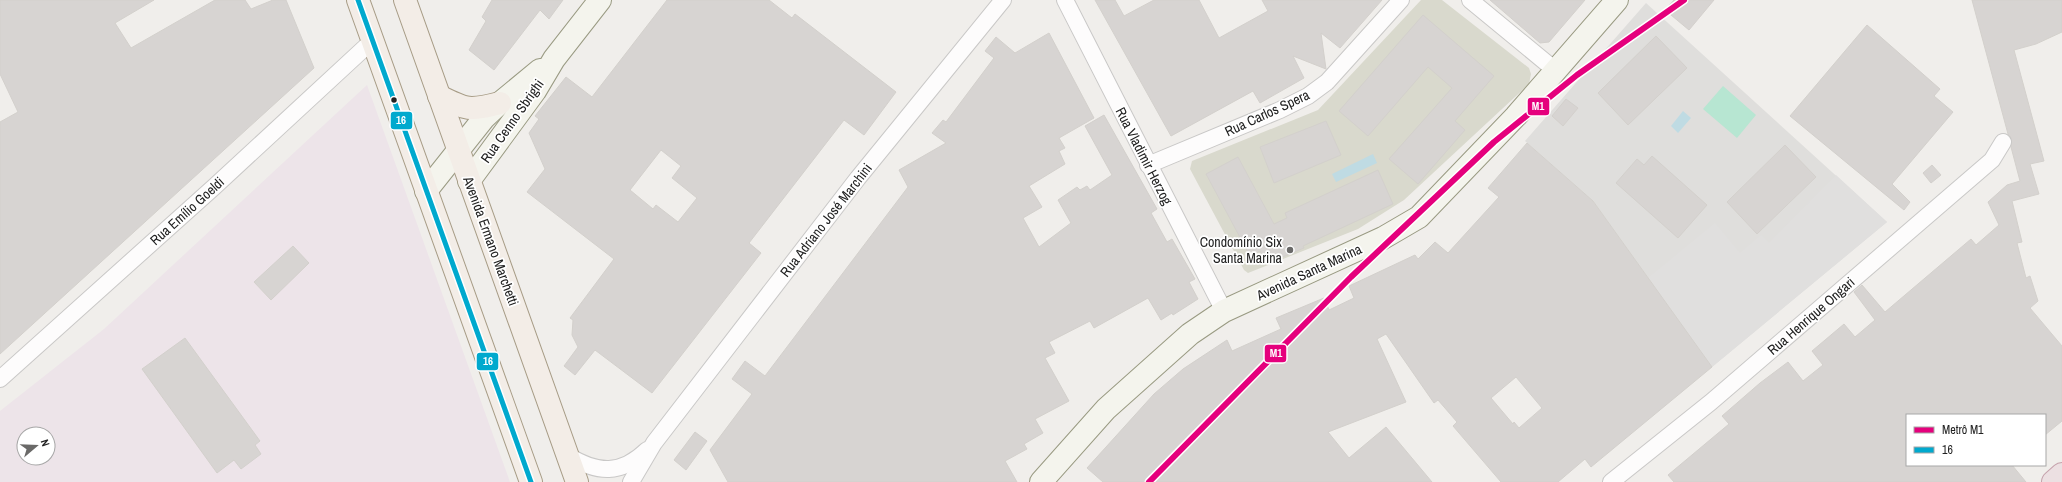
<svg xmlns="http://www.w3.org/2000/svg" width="2062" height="482" viewBox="0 0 2062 482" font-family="'Archivo Narrow',sans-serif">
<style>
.residential{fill:#dfdedc}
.industrial{fill:#ede4e9;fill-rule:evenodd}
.construction{fill:#d9d9cd}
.pitch{fill:#b7e6d2}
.parking{fill:#e0dfde}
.water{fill:#bfdbe3}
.building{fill:#d7d4d2;stroke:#d3d0cc;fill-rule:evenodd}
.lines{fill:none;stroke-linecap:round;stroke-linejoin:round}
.street-casing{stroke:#c9c8c7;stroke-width:18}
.secondary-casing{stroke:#999a82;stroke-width:24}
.primary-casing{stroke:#a79c86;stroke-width:24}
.highway-casing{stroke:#c5a2ac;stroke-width:24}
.street{stroke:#fdfcfc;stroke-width:16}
.secondary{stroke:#f4f4ed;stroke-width:22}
.primary{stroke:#f3ede7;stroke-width:22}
.highway{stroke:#ece0e2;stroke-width:22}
.bus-1-casing{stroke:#fff;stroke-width:8}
.bus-1{stroke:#00a9ce;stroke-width:5}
.metro-1-casing{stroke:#fff;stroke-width:9}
.metro-1{stroke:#e5007d;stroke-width:6}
.bus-dot{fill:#222;stroke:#fff;stroke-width:1.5}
.poi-dot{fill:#6a6968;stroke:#fff;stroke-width:1.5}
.labels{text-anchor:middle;stroke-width:3.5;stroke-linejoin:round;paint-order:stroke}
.street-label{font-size:14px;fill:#222;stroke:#fff}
.poi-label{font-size:14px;fill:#222;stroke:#fff;text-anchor:end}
.line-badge{stroke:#fff;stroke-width:1.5}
.badge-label{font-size:11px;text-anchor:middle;font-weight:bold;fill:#fff}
</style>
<rect width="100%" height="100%" fill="#f0eeeb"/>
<path class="residential" d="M1646,3L1887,222L1712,367L1593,201L1525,141Z"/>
<path class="industrial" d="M367,85L510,482H0V411L104,329ZM24,434H48V458H24Z"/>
<path class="construction" d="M1421,0H1442L1529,68L1531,74L1529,84L1404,200L1358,229L1248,273L1244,270L1190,169L1192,161L1318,110Z"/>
<path class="pitch" d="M1723,86L1756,115L1737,138L1703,109Z"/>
<path class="parking" d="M1836,175L1887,222L1712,367L1648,278L1715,223L1740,253L1761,235L1769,243Z"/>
<g class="water">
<path d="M1683,111L1691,118L1678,133L1671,126Z"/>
<path d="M1373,154L1377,163L1336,182L1332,174Z"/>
</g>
<g class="building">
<path d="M0,0H154L115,23L131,48L215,0H245L251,9L273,0H286L314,68L0,354V122L18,112L0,74Z"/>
<path d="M492,0H563L549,19L540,10L494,70L469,50L486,21L482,17Z"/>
<path d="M667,0H769L792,18L795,14L896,92L864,135L844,120L749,243L761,253L652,393L595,350L575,375L564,366L578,347L572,335L573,320L570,318L614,259L527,192L545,169L529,133L539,119L535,116L566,77L592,97ZM661,150L681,166L672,178L697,198L678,222L656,205L653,209L630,190Z"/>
<path d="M1095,0H1115L1124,16L1154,0H1199L1219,38L1268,11L1262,0H1382L1340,48L1321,33L1326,69L1293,56L1304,78L1260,103L1253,91L1171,136Z"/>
<path d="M1490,0H1585L1549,42L1540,43Z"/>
<path d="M1674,0H1714L1689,30L1665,10Z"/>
<path d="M1972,0H2062V32L2036,44L2014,50L2044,161L2030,164L2039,194L2012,201L2022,242L2017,243L2026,278L2030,276L2038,301L2030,308L2062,346V421L2045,435V415H1907V465H2012L2026,482H1674L1668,475L1729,424L1722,416L1760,383L1788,362L1803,381L1823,365L1812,351L1844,324L1855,337L1875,320L1854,292L1862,285L1885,312L1971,239L1976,245L1999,225L1988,202L2007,185L2020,181L2011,147V138L2008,134Z"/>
<path d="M1423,15L1494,76L1455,121L1465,130L1418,184L1389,159L1452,88L1428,67L1368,136L1339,111Z"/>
<path d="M1867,25L1940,89L1934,96L1953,112L1892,184L1910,202L1904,210L1790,116Z"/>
<path d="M1049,33L1094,118L1059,138L1065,148L1059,151L1065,164L1029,186L1042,207L1023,218L1039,247L1071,223L1058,200L1077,187L1080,190L1087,186L1090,190L1112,175L1085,126L1104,115L1157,209L1151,213L1167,242L1172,239L1195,279L1189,282L1198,299L1173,315L1172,313L1161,320L1148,298L1094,328L1090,321L1049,342L1055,353L1045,358L1069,401L1035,419L1043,433L1024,444L1027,449L1005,461L1017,482H728L710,450L752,394L732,379L745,361L765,376L908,187L899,170L946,143L932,133L943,120L946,122L994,58L985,51L996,37L1015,53Z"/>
<path d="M1656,36L1687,68L1628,125L1598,93Z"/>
<path d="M1566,99L1578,108L1563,126L1552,116Z"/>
<path d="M1326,121L1341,155L1274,183L1260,147Z"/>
<path d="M1527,143L1593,201L1712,367L1591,467L1585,459L1558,482H1501L1453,426L1457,422L1438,400L1434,403L1386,334L1377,339L1406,402L1328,432L1349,458L1386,427L1432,482H1103L1087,468L1154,394L1183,369L1227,340L1232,351L1281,329L1276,318L1324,298L1329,310L1354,298L1349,286L1415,255L1418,259L1435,242L1448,253L1499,197L1488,188ZM1516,377L1542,408L1519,428L1514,422L1513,424L1491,398Z"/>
<path d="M1785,145L1816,177L1757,234L1727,202Z"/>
<path d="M1652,156L1707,205L1678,238L1616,183L1637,159L1644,165Z"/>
<path d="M1238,157L1274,224L1287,218L1285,213L1378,170L1393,204L1303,246L1304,248L1266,264L1260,251L1250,256L1206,174Z"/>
<path d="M1932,165L1941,175L1931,183L1923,173Z"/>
<path d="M293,246L309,263L271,300L254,282Z"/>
<path d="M185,338L260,441L255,445L261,454L241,469L234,460L217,473L142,369Z"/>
<path d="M695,432L707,441L686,470L674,460Z"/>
</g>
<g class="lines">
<defs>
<g id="street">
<path d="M1065,0L1224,311"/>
<path d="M1470,0L1555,70"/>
<path d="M1148,165L1280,110L1308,96L1327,82L1401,0"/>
<path d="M0,379L214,187L372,41"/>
<path d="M567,455C598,474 621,475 647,450"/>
<path d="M631,482L654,443L858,178L1003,0"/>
<path d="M1611,482L1711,402L1992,160L2003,142"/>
</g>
<g id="secondary">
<path d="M469,181L535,91L554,59L600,0"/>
<path d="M426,191L484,118L500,103L540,70"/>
<path d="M1041,482L1106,409L1190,334L1224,311L1383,238L1419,217L1516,116L1617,0"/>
</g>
<g id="primary">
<path d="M358,0L531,482"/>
<path d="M405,0L577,482"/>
<path d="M439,96C467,110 469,111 500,103"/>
</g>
<path id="highway" d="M2053,482L2062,474"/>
</defs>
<use href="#street" class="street-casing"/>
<use href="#secondary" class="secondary-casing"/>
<use href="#primary" class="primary-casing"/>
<use href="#highway" class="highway-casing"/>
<use href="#street" class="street"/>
<use href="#secondary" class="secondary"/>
<use href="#primary" class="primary"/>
<use href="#highway" class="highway"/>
<defs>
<path id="bus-1" d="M358,0L531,482"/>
</defs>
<use href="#bus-1" class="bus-1-casing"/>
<use href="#bus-1" class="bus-1"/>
<defs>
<path id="metro-1" d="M1149,482L1351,277L1494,142L1577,75L1684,0"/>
</defs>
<use href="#metro-1" class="metro-1-casing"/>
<use href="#metro-1" class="metro-1"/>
</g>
<circle class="bus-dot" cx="394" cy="100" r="3.5"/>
<circle class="poi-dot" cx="1290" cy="250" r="4"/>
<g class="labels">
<g class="street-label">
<text transform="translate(1267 113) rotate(-25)" y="5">Rua Carlos Spera</text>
<text transform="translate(512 121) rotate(-55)" y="5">Rua Cenno Sbrighi</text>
<text transform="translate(1144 156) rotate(63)" y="5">Rua Vladimir Herzog</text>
<text transform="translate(187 211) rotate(-42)" y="5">Rua Emílio Goeldi</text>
<text transform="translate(826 220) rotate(-52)" y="5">Rua Adriano José Marchini</text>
<text transform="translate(491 241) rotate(70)" y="5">Avenida Ermano Marchetti</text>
<text transform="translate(1309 272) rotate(-25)" y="5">Avenida Santa Marina</text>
<text transform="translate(1811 316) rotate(-41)" y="5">Rua Henrique Ongari</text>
</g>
<g class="poi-label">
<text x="1282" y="247">Condomínio Six<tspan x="1282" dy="16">Santa Marina</tspan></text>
</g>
</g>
<g class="line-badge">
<rect x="1527" y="97" width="23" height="19" rx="4" fill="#e5007d"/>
<rect x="390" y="111" width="23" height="19" rx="4" fill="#00a9ce"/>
<rect x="1264" y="344" width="23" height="19" rx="4" fill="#e5007d"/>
<rect x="476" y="352" width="23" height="19" rx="4" fill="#00a9ce"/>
</g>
<g class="badge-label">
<text x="1538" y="110">M1</text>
<text x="401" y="124">16</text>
<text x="1276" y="357">M1</text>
<text x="488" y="365">16</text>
</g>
<rect x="1906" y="414" width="140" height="52" fill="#ffffff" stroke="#a7a7a7"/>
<rect x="1914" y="427" width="20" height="6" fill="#e5007d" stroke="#a7a7a7"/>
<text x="1942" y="434" font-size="12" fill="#222222">Metrô M1</text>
<rect x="1914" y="447" width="20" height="6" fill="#00a9ce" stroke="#a7a7a7"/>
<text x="1942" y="454" font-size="12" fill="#222222">16</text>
<g transform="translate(36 446) rotate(71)"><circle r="19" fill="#ffffff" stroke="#a7a7a7"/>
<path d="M0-3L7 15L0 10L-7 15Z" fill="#6a6968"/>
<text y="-6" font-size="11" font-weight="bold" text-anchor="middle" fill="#222222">N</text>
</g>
</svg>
